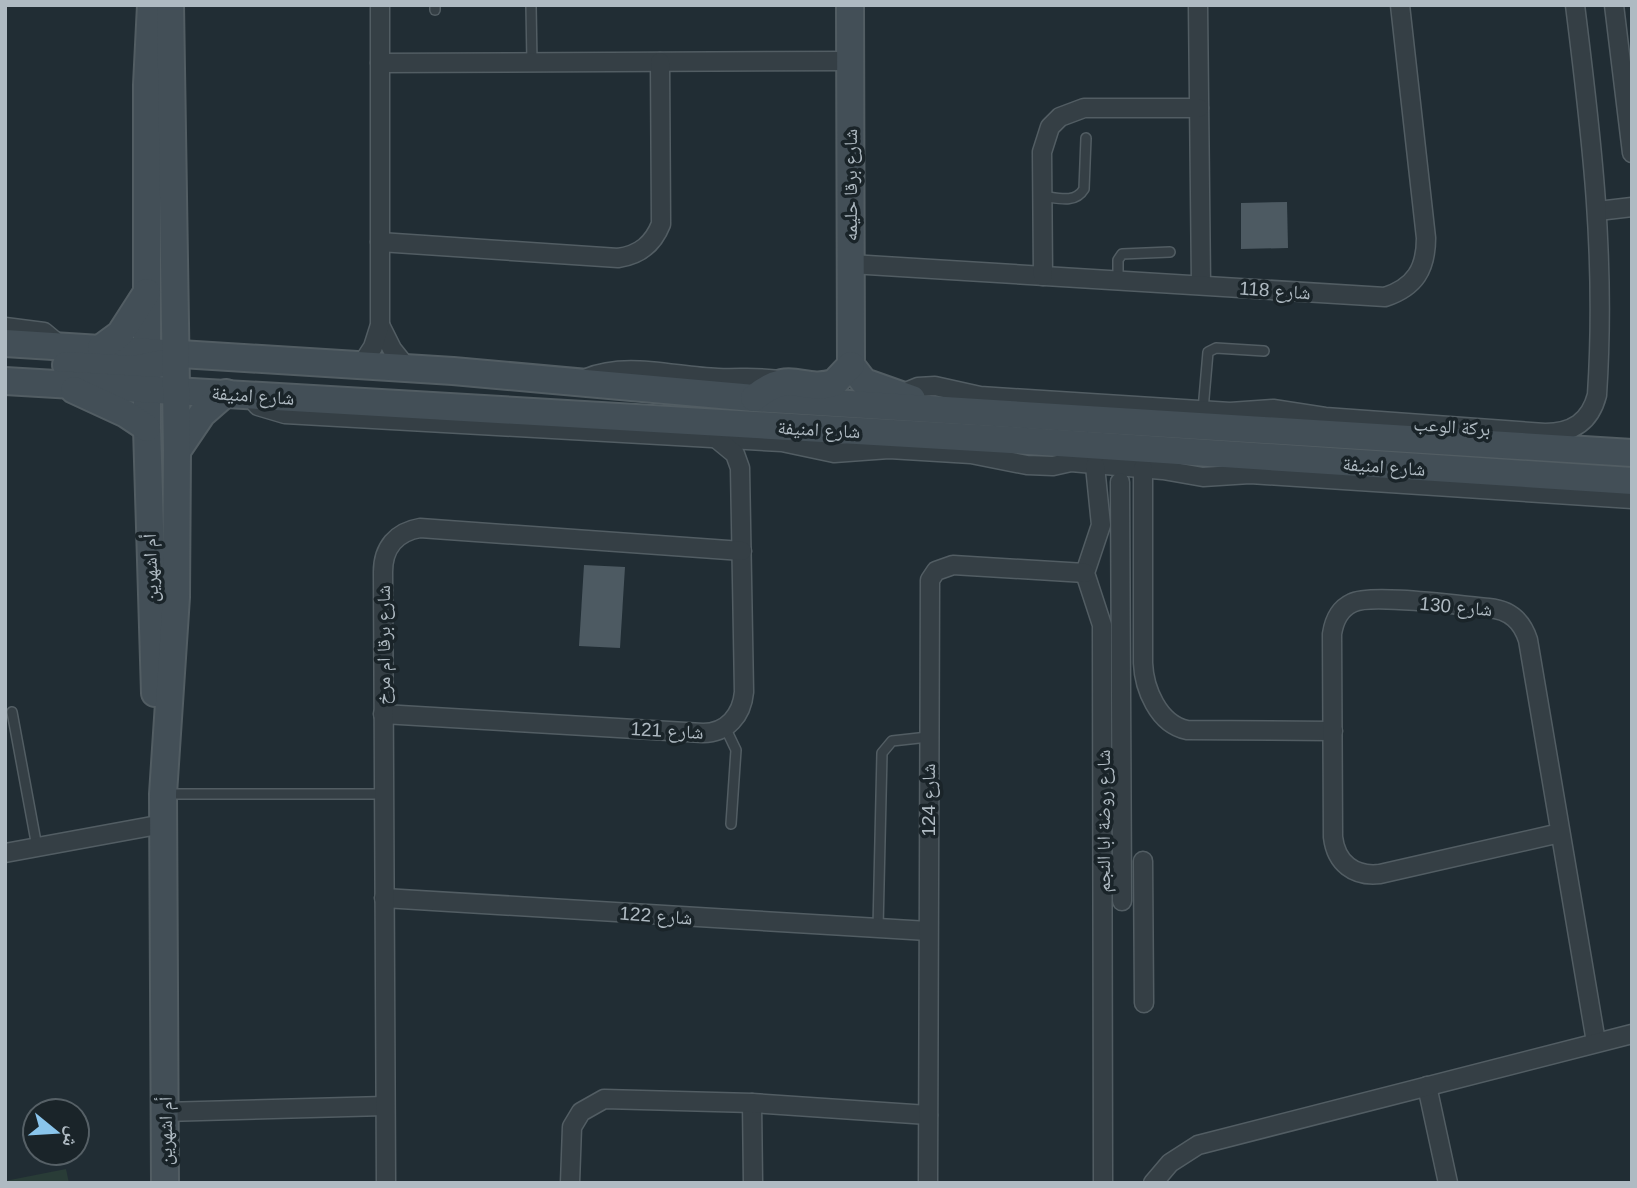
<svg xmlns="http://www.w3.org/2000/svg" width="1637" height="1188" viewBox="0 0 1637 1188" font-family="Arial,'Noto Naskh Arabic',sans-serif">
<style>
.green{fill:#293c37}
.building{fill:#4d5a62}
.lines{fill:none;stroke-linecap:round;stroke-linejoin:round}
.lane-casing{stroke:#525d63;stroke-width:12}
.street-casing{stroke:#525d63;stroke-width:21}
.secondary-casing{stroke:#525d63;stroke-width:30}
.lane{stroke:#353f45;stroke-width:9}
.street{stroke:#353f45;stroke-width:18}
.secondary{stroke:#434f57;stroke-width:26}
.labels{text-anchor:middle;stroke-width:7;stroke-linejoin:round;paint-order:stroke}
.street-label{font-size:19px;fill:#afbac2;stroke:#1a2429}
</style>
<rect width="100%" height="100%" fill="#212d34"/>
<path class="green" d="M66,1169L69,1183H5V1181Z"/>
<g class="building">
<path d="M1287,202L1288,248L1241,249V203Z"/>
<path d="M584,565L625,567L620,648L579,646Z"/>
</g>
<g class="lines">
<defs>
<g id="lane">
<path d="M435,5V10"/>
<path d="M531,5L532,63"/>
<path d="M1042,196C1058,198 1075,204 1084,189L1086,138"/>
<path d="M1118,280V260L1122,254L1170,252"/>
<path d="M1203,410L1208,352L1216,348L1264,351"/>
<path d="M12,712L37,847"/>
<path d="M725,727L736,750L731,824"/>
<path d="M165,794H384"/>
<path d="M878,928L882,753L892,741L928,737"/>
</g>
<g id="street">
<path d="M1198,5L1201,285"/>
<path d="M1614,5L1632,153"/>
<path d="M380,63L850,61"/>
<path d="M1598,211L1632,207"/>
<path d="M380,242L618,258C640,255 653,244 661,224L660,62"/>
<path d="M851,264L1385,297C1415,287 1426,269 1426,238L1400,5"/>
<path d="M1043,276L1042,152L1050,127L1060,117L1084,108H1199"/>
<path d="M380,325L392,349L408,369"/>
<path d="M5,327L44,332L62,347"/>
<path d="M360,367L373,347L380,325V5"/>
<path d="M587,378C627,361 676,377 718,378C741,379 762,376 784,381"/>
<path d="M248,394L258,406L285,414L782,442L834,453L889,449L971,454L1027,465L1053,466L1071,462L1163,470L1203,477L1250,474L1632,499"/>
<path d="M901,394L918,387L935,386L980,396L1230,412L1273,409L1325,417L1545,433C1572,433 1590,422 1597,395C1606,258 1592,140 1575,5"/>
<path d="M1095,466L1101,525L1085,573L1102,625L1103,1183"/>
<path d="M1143,468V663C1144,688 1158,724 1187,730L1333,731"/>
<path d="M1120,482L1122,901"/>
<path d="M383,714L703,733C727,733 742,715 744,692L740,468L735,454L718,440"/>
<path d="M1560,833L1380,874C1354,877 1336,863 1333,837L1332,634C1334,621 1339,609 1352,603C1371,593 1463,606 1489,608C1510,610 1522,621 1528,640L1596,1042"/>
<path d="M5,853L163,824"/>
<path d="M1143,861L1144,1003"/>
<path d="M384,898L928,931"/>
<path d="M1427,1086L1448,1183"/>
<path d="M752,1103L753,1183"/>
<path d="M164,1112L385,1106"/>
<path d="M386,1183L383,572C383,548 396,532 420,528L742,551"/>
<path d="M570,1183L572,1127L581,1112L604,1099L752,1103L928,1115"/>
<path d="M928,1183L930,580L936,571L953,565L1085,573"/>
<path d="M1153,1183L1170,1163L1198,1145L1632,1034"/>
</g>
<g id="secondary">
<path d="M151,5L147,85V428L155,693"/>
<path d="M850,5L851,365L864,382L912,399"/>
<path d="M5,343L453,371L754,398L1632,453"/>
<path d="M101,348L120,334L147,292"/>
<path d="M66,365L134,369L163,363"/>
<path d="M5,381L1011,440L1632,481"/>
<path d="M74,390L126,414L147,428"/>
<path d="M754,398C792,367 800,393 834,383L851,365"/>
<path d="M177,451L202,414L226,393"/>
<path d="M165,1183L163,794L176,597L177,451L170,5"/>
</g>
</defs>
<use href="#lane" class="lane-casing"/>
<use href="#street" class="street-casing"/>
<use href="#secondary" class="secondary-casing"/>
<use href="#lane" class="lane"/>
<use href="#street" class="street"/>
<use href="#secondary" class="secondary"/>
</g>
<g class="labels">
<g class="street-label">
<text transform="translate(850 185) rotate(-90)" y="7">شارع برقا حليمه</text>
<text transform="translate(1275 290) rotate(4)" y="7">شارع 118</text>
<text transform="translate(253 395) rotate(4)" y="7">شارع امنيفة</text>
<text transform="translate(1452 426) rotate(4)" y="7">بركة الوعب</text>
<text transform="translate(819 429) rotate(3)" y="7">شارع امنيفة</text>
<text transform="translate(1384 466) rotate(4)" y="7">شارع امنيفة</text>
<text transform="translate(150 568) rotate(-92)" y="7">أم اشهرين</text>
<text transform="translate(1456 606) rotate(5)" y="7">شارع 130</text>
<text transform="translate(383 645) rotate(-90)" y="7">شارع برقا ام مرخ</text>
<text transform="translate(667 730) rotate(3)" y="7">شارع 121</text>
<text transform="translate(928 800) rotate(-90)" y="7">شارع 124</text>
<text transform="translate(1103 821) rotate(-90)" y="7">شارع روضة ابا النجم</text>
<text transform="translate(656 915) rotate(4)" y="7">شارع 122</text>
<text transform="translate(165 1131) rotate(-90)" y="7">أم اشهرين</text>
</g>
</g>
<rect width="1637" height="1188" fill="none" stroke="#afbac2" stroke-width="14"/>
<g transform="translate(56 1132) rotate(108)"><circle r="33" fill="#1a2429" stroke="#566066" stroke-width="2"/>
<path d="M0-5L12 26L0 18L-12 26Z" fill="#8ac5ec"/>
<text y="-10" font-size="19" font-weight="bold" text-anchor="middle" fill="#afbac2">ش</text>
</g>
</svg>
